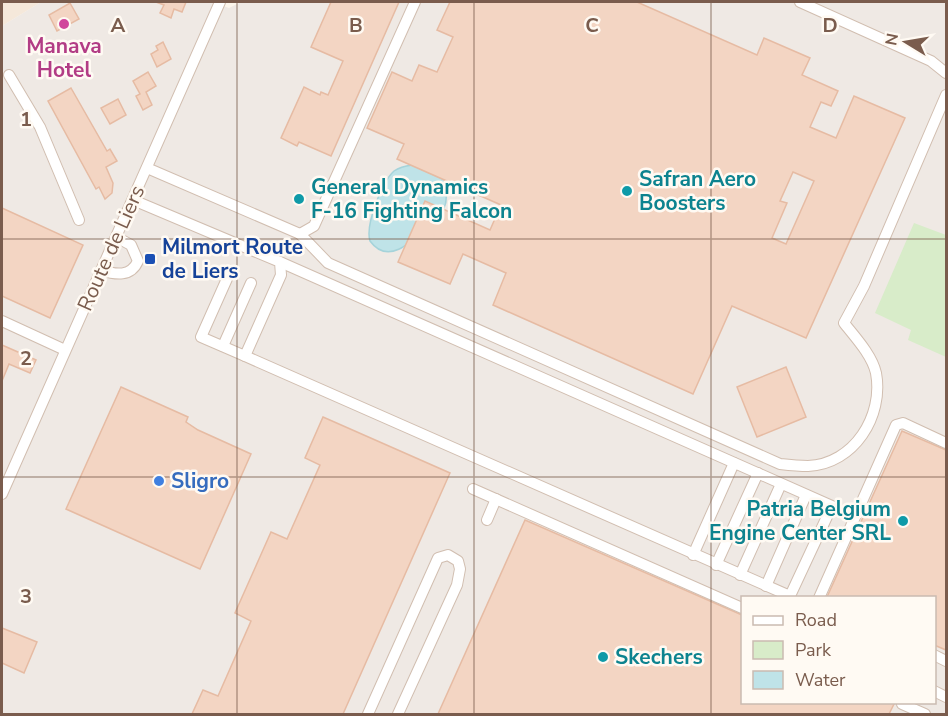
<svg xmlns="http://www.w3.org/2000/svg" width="948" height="716" viewBox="0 0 948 716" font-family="'Nunito Sans',sans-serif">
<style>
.residential{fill:#f5e8da}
.industrial{fill:#efe9e4;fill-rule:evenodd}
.green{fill:#d8ecc9}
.water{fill:#bfe3e8;stroke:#a5d3da;stroke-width:1.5}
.building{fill:#f3d5c3;stroke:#e6bba3;stroke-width:1.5;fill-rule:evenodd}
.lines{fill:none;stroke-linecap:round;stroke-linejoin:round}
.minor-casing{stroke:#d1beb0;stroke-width:12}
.minor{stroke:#fff;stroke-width:10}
.grid{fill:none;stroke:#7a5c4d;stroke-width:1.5;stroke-opacity:0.55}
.hotel-dot{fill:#d1479c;stroke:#fffaf3;stroke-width:2}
.culture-dot{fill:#0f9aa8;stroke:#fffaf3;stroke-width:2}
.transit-dot{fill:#1a4fb4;stroke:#fffaf3;stroke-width:2}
.shop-dot{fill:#3f7fe0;stroke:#fffaf3;stroke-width:2}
.labels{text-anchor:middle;stroke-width:5;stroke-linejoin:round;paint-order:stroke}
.hotel-label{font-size:21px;font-weight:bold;fill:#b23c85;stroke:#fffaf3}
.culture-label{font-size:21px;font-weight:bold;fill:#0d838f;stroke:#fffaf3;text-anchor:start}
.transit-label{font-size:21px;font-weight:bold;fill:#164399;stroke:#fffaf3;text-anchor:start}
.street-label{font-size:21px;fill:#7a5c4d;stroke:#fffaf3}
.shop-label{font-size:21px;font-weight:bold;fill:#366cbe;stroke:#fffaf3;text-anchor:start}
.grid-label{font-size:20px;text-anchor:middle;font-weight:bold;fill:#7a5c4d;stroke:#fffaf3;stroke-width:5;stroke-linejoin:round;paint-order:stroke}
</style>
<rect width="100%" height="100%" fill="#fdf6ec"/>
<path class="residential" d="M2,2H41L2,26Z"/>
<path class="industrial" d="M41,2H212L229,8L241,2H946V714H2V26ZM742,598H934V702H742Z"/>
<path class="green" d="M914,223L946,235V357L908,340L911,330L875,313Z"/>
<path class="water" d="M412,165L445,180C446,189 448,200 444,208C441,214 433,220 428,225C413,240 389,267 370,241C365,225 382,182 394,171C400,167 405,166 412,165Z"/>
<g class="building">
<path d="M156,2H186L182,12L174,9L171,18L160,13L164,5Z"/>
<path d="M331,2H399L331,156L299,142L297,146L281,138L304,87L320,95L321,92L328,95L343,61L311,47Z"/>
<path d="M450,2H637L757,55L764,38L810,58L802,75L838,91L831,106L821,102L810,127L836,138L854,96L905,118L806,338L732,306L693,394L493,305L506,273L463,254L450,284L398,262L425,201L490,230L501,205L397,159L404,144L367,128L392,72L412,81L419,65L437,72L453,37L437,30ZM793,172L814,181L786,244L772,238L787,203L780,201Z"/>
<path d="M70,3L79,19L57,31L49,15Z"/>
<path d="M163,42L171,59L157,67L151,54L158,50L156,46Z"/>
<path d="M148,72L156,86L146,92L152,105L143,110L136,96L140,94L133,81Z"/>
<path d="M71,88L107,151L110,149L117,161L106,167L113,183L112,193L105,199L99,187L96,189L48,101Z"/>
<path d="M118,99L126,115L110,124L101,108Z"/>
<path d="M2,208L83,245L50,318L2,296Z"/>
<path d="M2,345L36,360L30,373L9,364L2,381Z"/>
<path d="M786,367L806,417L757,437L737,387Z"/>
<path d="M121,387L188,417L186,422L198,430L251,454L200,569L66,509Z"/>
<path d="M323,417L450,473L343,714H192L203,690L218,696L251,621L235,613L271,532L287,539L320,465L305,458Z"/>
<path d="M902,431L946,450V650L934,645V597H827Z"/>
<path d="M525,520L742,615V702H895L889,714H438Z"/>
<path d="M2,628L37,642L24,673L2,663Z"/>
</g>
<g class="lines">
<defs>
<g id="minor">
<path d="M800,2L931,61L946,73"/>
<path d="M9,75L40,127L79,220"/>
<path d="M147,168L300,234L328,263L780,464C789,465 799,466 808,466C854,464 884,416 876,373C872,355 855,337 844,323L864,286L946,95"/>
<path d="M133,200L280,262L281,275L245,356L201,337L230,272"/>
<path d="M300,234L314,226L415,2"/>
<path d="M101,270C116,275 131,277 138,261L131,245L116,237"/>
<path d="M2,321L65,350"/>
<path d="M223,346L251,283"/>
<path d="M245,356L790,596L832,506L280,262"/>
<path d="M473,489L742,608"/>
<path d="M2,494L220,2"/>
<path d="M487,520L496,499"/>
<path d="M693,555L734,463"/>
<path d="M716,565L758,473"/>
<path d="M740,575L781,484"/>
<path d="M766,586L806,495"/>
<path d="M819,598L896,425L903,423L946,443"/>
<path d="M934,655L946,661"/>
<path d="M934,691L946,697"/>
<path d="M902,704L925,714"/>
<path d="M368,714L438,558L448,555L458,561L460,569L457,585L398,714"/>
</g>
</defs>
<use href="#minor" class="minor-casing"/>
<use href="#minor" class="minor"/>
</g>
<path class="grid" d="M237,2V714M474,2V714M711,2V714M2,239H946M2,477H946"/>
<circle class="hotel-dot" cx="64" cy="24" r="6"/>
<g class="culture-dot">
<circle cx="627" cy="191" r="6"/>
<circle cx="299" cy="199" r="6"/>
<circle cx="903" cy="521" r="6"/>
<circle cx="603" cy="657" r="6"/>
</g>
<rect class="transit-dot" x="144" y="253" width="12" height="12" rx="3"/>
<circle class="shop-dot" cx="159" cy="481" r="6"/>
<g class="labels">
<g class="hotel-label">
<text x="64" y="53">Manava<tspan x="64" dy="24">Hotel</tspan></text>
</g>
<g class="culture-label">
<text x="639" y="186">Safran Aero<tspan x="639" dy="24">Boosters</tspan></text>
<text x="311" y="194">General Dynamics<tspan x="311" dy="24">F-16 Fighting Falcon</tspan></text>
<text x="891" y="516" text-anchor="end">Patria Belgium<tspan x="891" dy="24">Engine Center SRL</tspan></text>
<text x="615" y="664">Skechers</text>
</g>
<g class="transit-label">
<text x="162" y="254">Milmort Route<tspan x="162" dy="24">de Liers</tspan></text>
</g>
<g class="street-label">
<text transform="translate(111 248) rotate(-66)" y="7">Route de Liers</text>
</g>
<g class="shop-label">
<text x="171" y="488">Sligro</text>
</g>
</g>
<g class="grid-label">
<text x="118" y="32">A</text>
<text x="356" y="32">B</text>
<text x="592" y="32">C</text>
<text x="830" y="32">D</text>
<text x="26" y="126">1</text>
<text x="26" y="365">2</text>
<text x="26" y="603">3</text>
</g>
<rect width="948" height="716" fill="none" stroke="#7a5c4d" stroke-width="6"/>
<rect x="741" y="596" width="195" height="108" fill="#fffaf3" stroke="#cabbb1" stroke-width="1.5"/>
<rect x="753" y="616" width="30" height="9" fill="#ffffff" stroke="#cabbb1" stroke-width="1.5"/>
<text x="795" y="626" font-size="18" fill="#7a5c4d">Road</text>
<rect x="753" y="641" width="30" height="18" fill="#d8ecc9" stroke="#cabbb1" stroke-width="1.5"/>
<text x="795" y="656" font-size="18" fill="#7a5c4d">Park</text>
<rect x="753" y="671" width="30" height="18" fill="#bfe3e8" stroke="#cabbb1" stroke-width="1.5"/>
<text x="795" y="686" font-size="18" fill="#7a5c4d">Water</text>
<g transform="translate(906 42) rotate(281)" stroke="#fffaf3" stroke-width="4.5" paint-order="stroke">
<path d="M0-4.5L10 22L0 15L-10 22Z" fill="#7a5c4d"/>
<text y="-9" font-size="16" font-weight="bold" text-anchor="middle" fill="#7a5c4d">N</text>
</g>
</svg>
